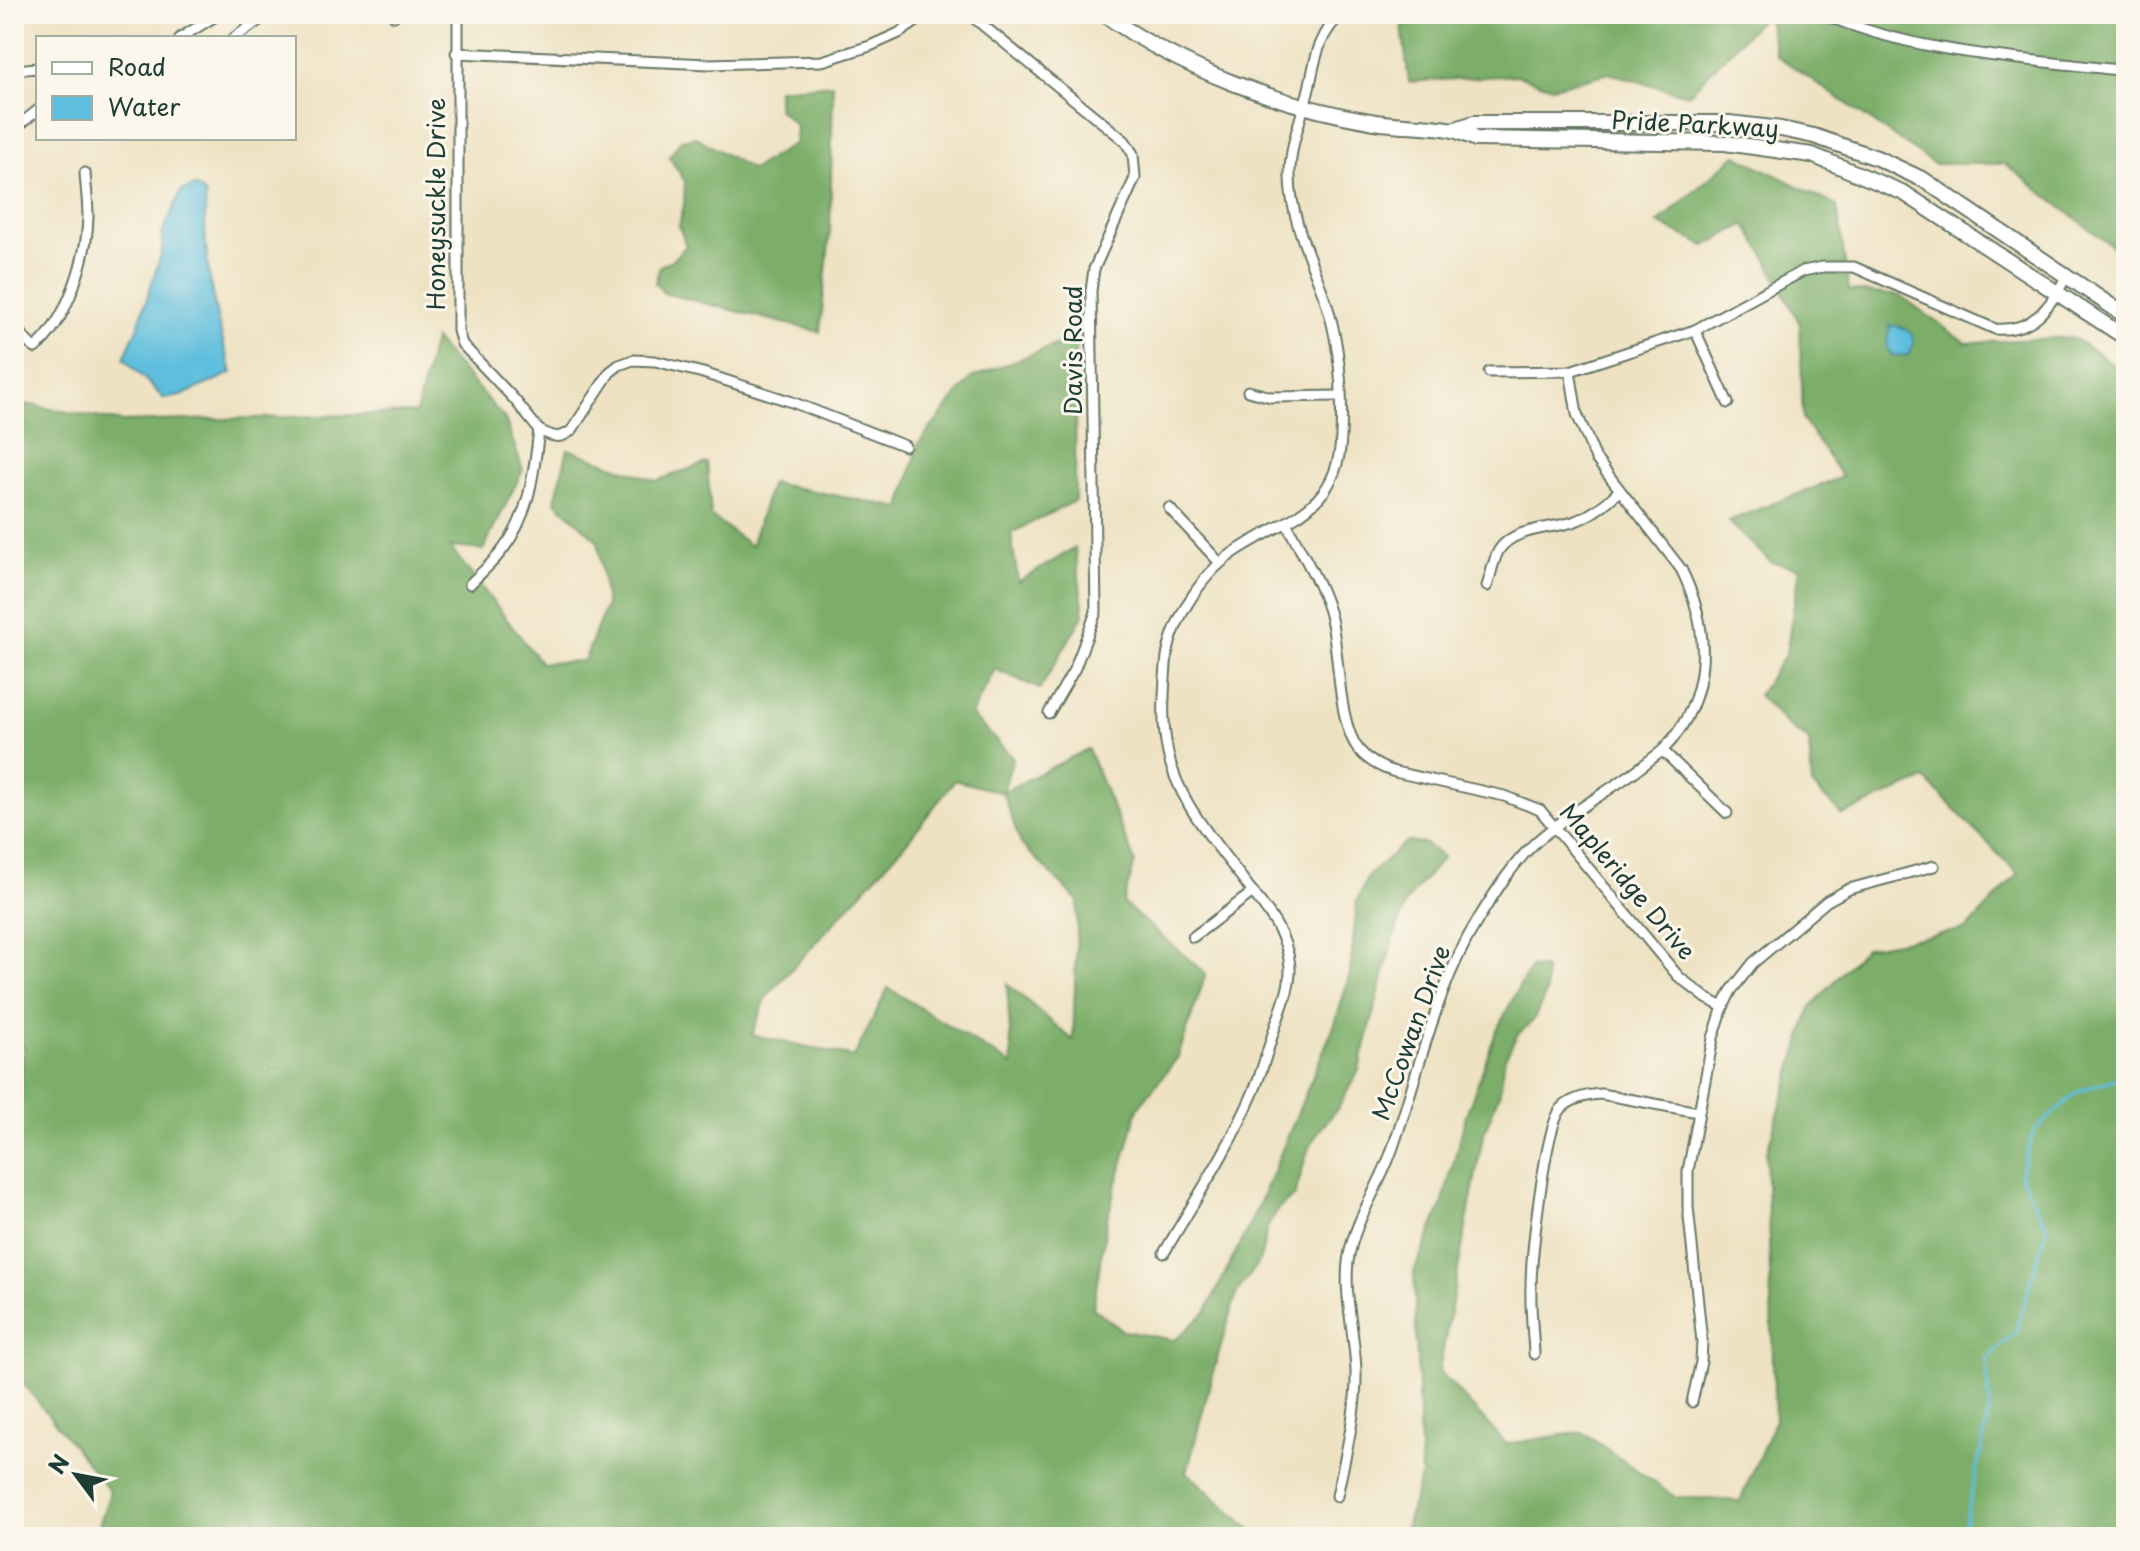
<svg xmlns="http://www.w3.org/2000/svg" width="2140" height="1551" viewBox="0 0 2140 1551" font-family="'Playpen Sans',sans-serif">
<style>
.forest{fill:#7bae69;stroke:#4d764e;stroke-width:2;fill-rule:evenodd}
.water{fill:#5fbedd;stroke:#3f7e88;stroke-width:2}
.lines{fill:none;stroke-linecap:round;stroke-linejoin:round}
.stream{stroke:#5fbedd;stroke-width:3}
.street-casing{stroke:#677766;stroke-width:13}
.secondary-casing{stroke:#677766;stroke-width:18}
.street{stroke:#fff;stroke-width:9}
.secondary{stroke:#fff;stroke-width:14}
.labels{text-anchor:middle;stroke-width:6;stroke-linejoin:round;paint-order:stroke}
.street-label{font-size:24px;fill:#1f3d34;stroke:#fbf7ec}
</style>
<rect width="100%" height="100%" fill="#fbf7ec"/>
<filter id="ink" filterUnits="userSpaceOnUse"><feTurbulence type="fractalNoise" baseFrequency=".0125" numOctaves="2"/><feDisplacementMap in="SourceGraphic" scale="16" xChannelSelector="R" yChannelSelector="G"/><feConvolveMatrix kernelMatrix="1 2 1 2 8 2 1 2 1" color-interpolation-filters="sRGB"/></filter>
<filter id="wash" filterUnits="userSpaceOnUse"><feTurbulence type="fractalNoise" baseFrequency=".006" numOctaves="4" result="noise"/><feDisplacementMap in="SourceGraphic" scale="32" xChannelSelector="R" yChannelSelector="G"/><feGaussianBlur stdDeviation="1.8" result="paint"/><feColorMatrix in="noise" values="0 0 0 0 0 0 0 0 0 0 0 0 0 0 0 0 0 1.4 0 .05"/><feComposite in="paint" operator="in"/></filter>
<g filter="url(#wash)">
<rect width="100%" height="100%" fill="#eee2c3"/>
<g class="forest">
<path d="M1455,14H1766L1688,95L1610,73L1552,87L1517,75L1409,82L1402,26Z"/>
<path d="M1767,14H2126V257L2005,164H1934L1776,55Z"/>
<path d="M833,84L830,232L820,332L664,293L655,283L660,266L672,260L686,246L679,226L684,205L685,181L669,157L681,140L696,137L752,170L795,143L796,126L778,109V89Z"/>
<path d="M1736,155L1837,206L1849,290L1901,296L1966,343L2072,337L2126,372V1537H1403L1421,1476L1414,1272L1442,1206L1466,1115L1496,1032L1520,985L1532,967L1545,969L1546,993L1533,1021L1517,1035L1505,1058L1500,1091L1483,1136L1439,1371L1506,1444L1582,1432L1675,1497L1740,1501L1775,1420L1766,1154L1811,1007L1865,948L1967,929L2018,874L1925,779L1842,815L1812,785L1809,740L1789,727L1758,695L1786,654L1800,568L1771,562L1728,521L1842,477L1803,420L1800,324L1765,256L1745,224L1705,246L1658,223Z"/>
<path d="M1076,337L1075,501L1011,533L1018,582L1075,548L1084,614L1040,689L995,669L971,715L1013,758L1003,792L1088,749L1135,862L1123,903L1206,974L1178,1057L1138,1108L1107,1219L1093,1308L1123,1331L1175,1340L1206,1312L1259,1205L1336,1021L1350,973L1357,901L1368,876L1406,842L1424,843L1443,857L1406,902L1391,946L1359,1070L1338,1108L1318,1132L1307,1153L1295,1195L1279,1208L1267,1228L1260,1261L1237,1292L1213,1372L1187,1472L1244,1524L1263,1537H95L110,1492L14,1372V1124L24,1048L14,1036V402L122,422L416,413L434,339L505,419L523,470L483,550L450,547L541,663L584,661L606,605L598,541L555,501L568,449L656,481L707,463L711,516L751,546L771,483L901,508L919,443L971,378ZM955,780L1003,793L1021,844L1078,901L1073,1040L1007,984L1012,1065L888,988L854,1057L752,1035L767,996L906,843Z"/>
</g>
<g class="water">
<path d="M195,186L206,194C201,252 215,318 232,373L181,396L164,399L124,358L138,326L162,252V235L181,191Z"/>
<path d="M1890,325C1909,327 1921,335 1908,355L1892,356L1887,347Z"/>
</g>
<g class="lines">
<path class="stream" d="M1962,1537L1990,1408L1986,1359L2015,1333L2047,1228L2020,1174L2034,1131L2077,1092L2126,1075"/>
</g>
</g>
<g filter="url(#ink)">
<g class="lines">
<defs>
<g id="street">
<path d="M458,14V331L462,344L514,399L539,430C534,471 530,514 504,548C495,561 482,572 470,584"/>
<path d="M969,14L1125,141L1133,154L1135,178L1094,269L1091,291L1096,612L1075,668L1049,713"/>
<path d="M1823,14C1918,55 2024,58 2126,71"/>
<path d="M394,16V14"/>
<path d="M180,38L219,14"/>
<path d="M234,38L268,14"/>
<path d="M456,53L709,64L822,61L870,46L899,33L927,14"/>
<path d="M14,70L38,68"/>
<path d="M14,129L38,110"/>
<path d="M14,304C17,322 18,337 35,348C67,322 87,258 88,217C88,202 86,188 85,173"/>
<path d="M1695,330L1728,403"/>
<path d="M1489,372L1570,371L1695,330L1803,271L1823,267H1854L1995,329C2033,332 2050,307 2066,277"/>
<path d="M1248,391L1271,397L1340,396"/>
<path d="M539,430C553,437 560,440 572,430L610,372L619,365L633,360L655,361L703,373L792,402L905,446"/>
<path d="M1169,508L1220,563"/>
<path d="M1287,524C1302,555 1323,585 1331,619C1340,655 1337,722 1359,750C1368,761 1382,768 1395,772L1504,796L1540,810L1678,976L1706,998L1723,1007"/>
<path d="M1487,586C1491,575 1493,560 1499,550C1513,528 1550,529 1573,522C1590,516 1606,504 1619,491"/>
<path d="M1663,751L1727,813"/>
<path d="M1193,937L1253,892"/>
<path d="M1164,1253C1195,1200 1229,1149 1253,1093C1262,1072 1268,1049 1275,1027C1282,1007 1291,987 1290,966C1287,934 1267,910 1248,886C1216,843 1173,798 1166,742C1162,716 1164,691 1166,665C1169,625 1200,576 1233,553C1282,519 1338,513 1341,437C1343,391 1340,343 1325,299C1311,260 1291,220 1290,178C1289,147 1301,119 1309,89C1315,61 1318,34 1342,14"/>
<path d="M1534,1354C1533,1331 1530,1308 1531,1286C1531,1256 1545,1128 1561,1109C1571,1098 1587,1095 1601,1094L1698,1112"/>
<path d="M1692,1402L1701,1362L1702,1342L1688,1207V1171L1713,1038L1723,1007L1731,991L1753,963L1827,901L1849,889L1934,866"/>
<path d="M1337,1496C1345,1456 1357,1412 1356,1371C1355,1335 1344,1298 1348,1262C1353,1222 1379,1188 1392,1150C1419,1073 1435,988 1479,918C1495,892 1514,862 1537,841C1572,810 1614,789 1650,760C1655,756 1660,753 1664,749C1713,697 1711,629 1681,569L1596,459L1577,414L1570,371"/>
</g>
<g id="secondary">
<path d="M1104,14C1182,70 1280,106 1375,122C1399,126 1432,125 1454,130C1461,132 1469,136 1476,139L1725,143L1812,155L1904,193L2126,338"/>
<path d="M1453,130L1474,123H1729L1781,129L1814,136L1877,158L1924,180L2126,316"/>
</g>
</defs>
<use href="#street" class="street-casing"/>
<use href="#secondary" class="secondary-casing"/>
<use href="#street" class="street"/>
<use href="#secondary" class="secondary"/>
</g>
</g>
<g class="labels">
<g class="street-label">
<text transform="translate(1695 125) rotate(3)" y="8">Pride Parkway</text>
<text transform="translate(437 204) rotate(-90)" y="8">Honeysuckle Drive</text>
<text transform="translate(1074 350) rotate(-90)" y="8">Davis Road</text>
<text transform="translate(1627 882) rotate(50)" y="8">Mapleridge Drive</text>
<text transform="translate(1412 1033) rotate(-70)" y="8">McCowan Drive</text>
</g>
</g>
<rect width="2140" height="1551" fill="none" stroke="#fbf7ec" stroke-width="48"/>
<rect x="36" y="36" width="260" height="104" fill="#fbf7ec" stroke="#a3ada2" stroke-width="2"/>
<rect x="52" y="62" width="40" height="12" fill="#ffffff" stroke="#a3ada2" stroke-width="2"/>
<text x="108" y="76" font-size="24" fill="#1f3d34">Road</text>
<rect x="52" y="96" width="40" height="24" fill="#5fbedd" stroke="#a3ada2" stroke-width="2"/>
<text x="108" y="116" font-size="24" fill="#1f3d34">Water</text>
<g transform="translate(76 1475) rotate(302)" stroke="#fbf7ec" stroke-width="6" paint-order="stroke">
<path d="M0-6L14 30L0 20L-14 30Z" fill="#1f3d34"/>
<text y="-12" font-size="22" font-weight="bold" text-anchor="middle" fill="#1f3d34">N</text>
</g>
</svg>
